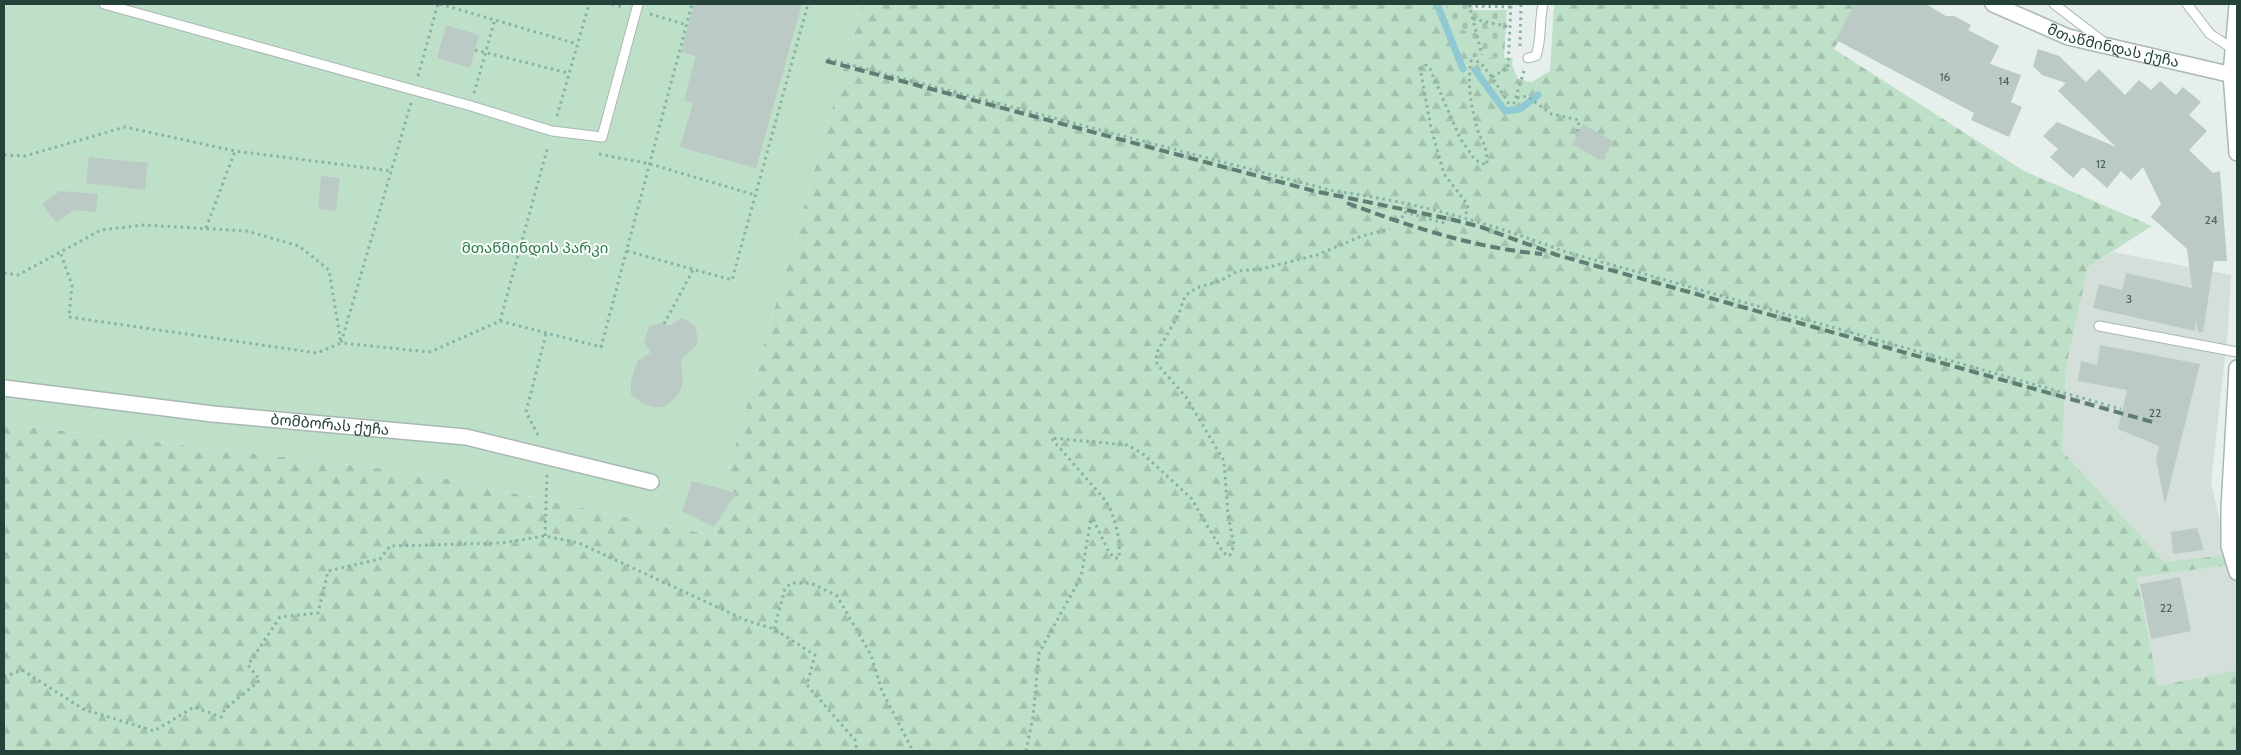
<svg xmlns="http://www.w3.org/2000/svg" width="2241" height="755" viewBox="0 0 2241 755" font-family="Cabin,'Noto Sans Georgian',sans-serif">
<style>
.built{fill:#d4dfda}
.forest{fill:url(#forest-firs)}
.cemetery{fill:url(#cemetery-stones)}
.park{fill:#bfe0c8}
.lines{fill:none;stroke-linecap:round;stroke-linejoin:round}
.stream{stroke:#8ec9d4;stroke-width:7}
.building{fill:#bbcac4}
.service-casing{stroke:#a8b8b2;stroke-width:11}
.minor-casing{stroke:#a8b8b2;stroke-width:18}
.tertiary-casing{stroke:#a8b8b2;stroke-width:18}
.path{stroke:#86b3a5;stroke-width:3;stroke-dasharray:2.5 4;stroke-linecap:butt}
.service{stroke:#fff;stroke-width:9}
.minor{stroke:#fff;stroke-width:15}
.tertiary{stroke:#fff;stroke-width:15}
.rail{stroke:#5f7d75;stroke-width:4;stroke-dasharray:10 5;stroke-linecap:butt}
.labels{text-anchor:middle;stroke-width:4;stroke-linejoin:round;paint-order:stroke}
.number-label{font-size:12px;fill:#4a645c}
.street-label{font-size:15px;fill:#24423a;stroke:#f7fbf9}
.park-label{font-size:15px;fill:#2d7a4b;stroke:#f7fbf9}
</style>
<defs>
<pattern id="forest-firs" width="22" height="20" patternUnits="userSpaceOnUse" patternTransform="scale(1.25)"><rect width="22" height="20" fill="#bfe0c8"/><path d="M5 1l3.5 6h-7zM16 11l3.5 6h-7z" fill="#a4c1ad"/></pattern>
<pattern id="cemetery-stones" width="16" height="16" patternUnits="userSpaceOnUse" patternTransform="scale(1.25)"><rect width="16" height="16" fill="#bfe0c8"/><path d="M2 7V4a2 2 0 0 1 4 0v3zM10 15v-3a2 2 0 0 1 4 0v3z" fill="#a4c1ad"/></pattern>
</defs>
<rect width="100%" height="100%" fill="#e6efeb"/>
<g class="built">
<path d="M2113,252L2231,275L2228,330L2211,483L2228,555L2166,563L2062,451L2066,367L2088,267Z"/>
<path d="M2231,565L2237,581V670L2158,686L2137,576Z"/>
</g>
<path class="forest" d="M862,4H1446L1448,23L1466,31L1471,57L1513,58L1512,64L1518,79L1531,82L1550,71L1554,4H1861L1834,49L2024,171L2152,226L2088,267L2066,367L2062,451L2165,562L2228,555L2231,565L2137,577L2158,686L2237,670V751H4V424L419,473L715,536L722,491Z"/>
<path class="cemetery" d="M1446,4H1472L1473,10H1507L1504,58L1470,57L1466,31L1448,23Z"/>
<path class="park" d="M4,4H862L722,491L715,536L419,473L4,424Z"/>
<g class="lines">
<g class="stream">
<path d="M1437,4L1463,69"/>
<path d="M1475,70L1505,111L1520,109L1538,95"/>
</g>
</g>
<g class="building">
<path d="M694,4H802L756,168L680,147L693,103L684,100L696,56L681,52Z"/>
<path d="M1854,4H1926L1946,16H1954L1971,25L1968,30L1999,46L1990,64L2021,75L2011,102L2022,107L2009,137L1971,120L1974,113L1836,40Z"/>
<path d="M446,25L479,35L470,68L437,58Z"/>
<path d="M2038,49L2059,56L2086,82L2099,69L2125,95L2139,80L2151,90L2160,81L2176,95L2183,87L2201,102L2189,115L2207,131L2189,150L2213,173L2220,171L2227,261H2214L2203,332H2198L2196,319L2195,331L2093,308L2099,284L2122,290L2126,273L2192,288L2187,249L2151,217L2161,204L2143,167L2131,180L2121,171L2107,188L2083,167L2073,178L2050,157L2058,149L2043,136L2057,122L2116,147L2058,91L2066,83L2042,75L2033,66Z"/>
<path d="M1583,124L1613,141L1602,161L1572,144Z"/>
<path d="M89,157L148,163L145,190L86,183Z"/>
<path d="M321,176L340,178L336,211L318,209Z"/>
<path d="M60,191L98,194L96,212L74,210L56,222L42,204Z"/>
<path d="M682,318L695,325L698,339L696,346L681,359L683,382L679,394L664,407H654L644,404L631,395V381L637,362L651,352L644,343L649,326L661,323L669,326Z"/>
<path d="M2100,345L2200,364L2165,504L2156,459L2159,446L2118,429L2127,390L2078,381L2081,361L2097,365Z"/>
<path d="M692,481L737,493L714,527L682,511Z"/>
<path d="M2197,528L2204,550L2173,554L2171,532Z"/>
<path d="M2180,577L2191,631L2151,639L2140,584Z"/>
</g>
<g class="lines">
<defs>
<g id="service">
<path d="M104,4L471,106L552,131L602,137L638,4"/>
<path d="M2054,4L2105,43"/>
<path d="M2187,4L2210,34L2233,49"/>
<path d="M1528,58L1536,56C1542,39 1539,21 1543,4"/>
<path d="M2099,326L2237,352"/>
</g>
<g id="minor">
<path id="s1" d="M1993,4L2068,37L2237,76"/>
<path id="s2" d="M4,388L213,414L466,437L651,482"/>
</g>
<g id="tertiary">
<path d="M2237,6L2231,74L2237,153"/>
<path d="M2237,368L2229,509V546L2237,572"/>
</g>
</defs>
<use href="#service" class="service-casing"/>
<use href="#minor" class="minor-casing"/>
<use href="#tertiary" class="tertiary-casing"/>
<g class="path">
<path d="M440,4L577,44"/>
<path d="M612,4L622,7"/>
<path d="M1469,4L1482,55"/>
<path d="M1469,6L1511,7"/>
<path d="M650,14L687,25"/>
<path d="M1473,19L1510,27"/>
<path d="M1520,46L1521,4"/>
<path d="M475,50L568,73"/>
<path d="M828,59L1334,191C1415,202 1487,222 1563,251L2121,409"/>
<path d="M418,76L438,4"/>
<path d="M1492,77L1508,68L1511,4"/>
<path d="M474,93L495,19"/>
<path d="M1517,98L1527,96L1551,114L1579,120L1577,136"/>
<path d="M411,103L341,343L430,352L500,321L601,347L692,4"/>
<path d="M557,116L589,4"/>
<path d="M599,154L650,164L755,195"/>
<path d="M4,155L25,156L125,127L235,151L392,171"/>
<path d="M1466,214L1468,205L1444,174L1431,128L1420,68L1426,65L1430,69L1460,138L1475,160L1487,165C1487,145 1484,147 1478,131C1471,107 1467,86 1471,61L1480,62L1492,77L1509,104L1514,103L1524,71"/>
<path d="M1402,218L1404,212L1448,224"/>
<path d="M206,228L235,151"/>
<path d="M627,251L732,280L808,4"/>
<path d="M4,273L18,275L101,230L144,225L247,231L299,246L329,270L341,343L317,353L69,317L72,285L60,252"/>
<path d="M500,321L548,146"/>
<path d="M664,324L694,268"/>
<path d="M538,435L526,412L546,334"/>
<path d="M545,536L547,474"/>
<path d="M774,629L785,589L791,583H811L837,596L871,655L882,691L913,751"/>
<path d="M4,677L22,670L83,709L154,731L194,707L221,717L225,709L260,680L248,665L280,617L318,613L328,571L380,559L390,546L501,543L545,536L579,543L745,620L774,629L815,655L807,685L855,740L857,751"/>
<path d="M1026,751L1033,717L1039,653L1081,577L1091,519H1093L1109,552L1114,558H1119C1121,541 1115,516 1106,501L1051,438L1127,445L1142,453L1191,498L1221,549L1227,556L1230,555L1234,545L1228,515L1224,461L1186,397L1157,364L1156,354L1178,316L1185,296L1196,288L1220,281L1238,271L1261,269L1317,255L1362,236L1390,229"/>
</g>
<use href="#service" class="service"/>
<use href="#minor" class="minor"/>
<use href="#tertiary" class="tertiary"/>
<g class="rail">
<path d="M826,61L1314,191L1450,219L1481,227L1557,255L2156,423"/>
<path d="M1347,203C1411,227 1475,248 1542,254"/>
</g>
</g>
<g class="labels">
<g class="number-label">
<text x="1945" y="81">16</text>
<text x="2004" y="85">14</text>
<text x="2101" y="168">12</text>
<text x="2211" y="224">24</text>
<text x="2129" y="303">3</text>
<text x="2155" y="417">22</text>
<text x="2166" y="612">22</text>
</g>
<g class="street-label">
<text dy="5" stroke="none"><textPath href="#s1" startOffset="128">მთაწმინდას ქუჩა</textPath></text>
<text dy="5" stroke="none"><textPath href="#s2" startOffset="328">ბომბორას ქუჩა</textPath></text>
</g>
<g class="park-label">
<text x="535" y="253">მთაწმინდის პარკი</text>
</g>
</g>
<rect width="2241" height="755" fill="none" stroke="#24423a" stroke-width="10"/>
</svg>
